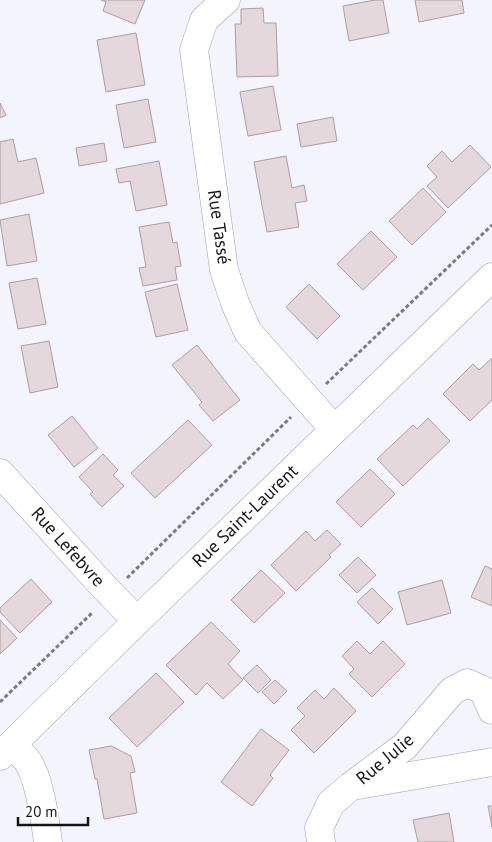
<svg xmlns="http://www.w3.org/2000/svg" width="492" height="842" viewBox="0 0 492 842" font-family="'PT Sans',sans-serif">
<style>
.building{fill:#e5d8dd;stroke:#aa9ea3}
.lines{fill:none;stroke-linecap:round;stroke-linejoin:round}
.minor-casing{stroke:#9c9da8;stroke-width:29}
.path{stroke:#7a7b81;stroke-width:3;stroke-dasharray:4 2.5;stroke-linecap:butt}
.minor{stroke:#fff;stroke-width:28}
.labels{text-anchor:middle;stroke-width:4;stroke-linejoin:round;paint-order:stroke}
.street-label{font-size:18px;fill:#141418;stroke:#fff}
</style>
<rect width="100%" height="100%" fill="#f3f4fe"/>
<g class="building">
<path d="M101,0H145L135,24L103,11L106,2Z"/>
<path d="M375,0H383L389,33L349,41L343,6Z"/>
<path d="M415,0H462L464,13L419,22Z"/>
<path d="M263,8L264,23H276L278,76L237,77L235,24H241V9Z"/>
<path d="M136,33L145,85L106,92L97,40Z"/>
<path d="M273,86L281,130L248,136L240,92Z"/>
<path d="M148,99L156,142L124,148L116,105Z"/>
<path d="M0,103L6,115L0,118Z"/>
<path d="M333,117L337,141L301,147L297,124Z"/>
<path d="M13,139L18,162L36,158L44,193L0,204V142Z"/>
<path d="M104,143L107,161L79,166L76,148Z"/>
<path d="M470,145L491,167L448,208L427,186L437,177L427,166L442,151L452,162Z"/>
<path d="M286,156L292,188L304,185L307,201L295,203L299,227L267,232L254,162Z"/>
<path d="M159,161L167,205L136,211L130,181L119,183L116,169Z"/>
<path d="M423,188L446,212L412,245L389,221Z"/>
<path d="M29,214L37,261L7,266L0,220Z"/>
<path d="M169,222L173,243L177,242L181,266L175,267L177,280L143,286L139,268L146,267L139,227Z"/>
<path d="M371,231L397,257L363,290L337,264Z"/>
<path d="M37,278L46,324L18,329L9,283Z"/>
<path d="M177,284L188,330L156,337L145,292Z"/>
<path d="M309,284L340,316L317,339L286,307Z"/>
<path d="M49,341L58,387L30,393L21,346Z"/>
<path d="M197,345L240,400L213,421L199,405L202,402L172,365Z"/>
<path d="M492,358V400L470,421L443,394L473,364L479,370Z"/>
<path d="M72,416L98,448L74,467L48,435Z"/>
<path d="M428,418L450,441L403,486L377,459L413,425L417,429Z"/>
<path d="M188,420L212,445L155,498L131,473Z"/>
<path d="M103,454L118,470L113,475L124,486L102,507L90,494L93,492L79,477Z"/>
<path d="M370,469L395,494L361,527L336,502Z"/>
<path d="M327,530L341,544L329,555L331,557L296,591L271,565L306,531L315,541Z"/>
<path d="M358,557L376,575L357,593L339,575Z"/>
<path d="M485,566L492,569V606L471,597Z"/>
<path d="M261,570L285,593L254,623L231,600Z"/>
<path d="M31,579L52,602L20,633L0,612V608Z"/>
<path d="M442,580L451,613L407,625L398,592Z"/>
<path d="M372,588L393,609L378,624L357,602Z"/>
<path d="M0,620L17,638L0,654Z"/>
<path d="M211,622L240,651L228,664L243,680L223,699L207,683L196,695L166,665Z"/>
<path d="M357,641L370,654L383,641L405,664L372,697L349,674L354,669L342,656Z"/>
<path d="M257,665L271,680L258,693L243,678Z"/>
<path d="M156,673L184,702L137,747L109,718Z"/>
<path d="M275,680L287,691L274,704L262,692Z"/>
<path d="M334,688L356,711L314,753L291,730L305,716L297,708L315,690L324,699Z"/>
<path d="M261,729L289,750L270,775L273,778L252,806L221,782Z"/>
<path d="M111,746L131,756L135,772L130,773L137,813L104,819L97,779H95L89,750Z"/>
<path d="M488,806H492V827Z"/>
<path d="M449,813L454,842H418L413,820Z"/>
</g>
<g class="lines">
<defs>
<g id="minor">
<path d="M226,0L204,20L194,50L224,270L235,303L248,332L334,429"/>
<path d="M0,473L104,587L137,621"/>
<path d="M12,745C18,751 24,756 28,762C40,780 45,820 48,842"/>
<path d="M0,756L137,621L492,277"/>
<path d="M358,785L492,762"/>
<path d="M321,842L319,828L331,803L351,786L405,746L452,691L467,683L483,690L492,710"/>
</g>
</defs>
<use href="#minor" class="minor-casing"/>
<g class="path">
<path d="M326,384L492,225"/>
<path d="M127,578L291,417"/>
<path d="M0,702L93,612"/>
</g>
<use href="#minor" class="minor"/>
</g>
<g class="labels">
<g class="street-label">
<text transform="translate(219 227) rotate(82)" y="6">Rue Tassé</text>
<text transform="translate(245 516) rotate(-44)" y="6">Rue Saint-Laurent</text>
<text transform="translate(68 547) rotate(48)" y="6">Rue Lefebvre</text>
<text transform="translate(385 759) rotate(-40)" y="6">Rue Julie</text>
</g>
</g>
<path d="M18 817v8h70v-8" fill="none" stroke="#141418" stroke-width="2.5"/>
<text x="25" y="817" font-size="15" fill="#141418" stroke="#ffffff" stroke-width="4" paint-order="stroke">20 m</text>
</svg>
